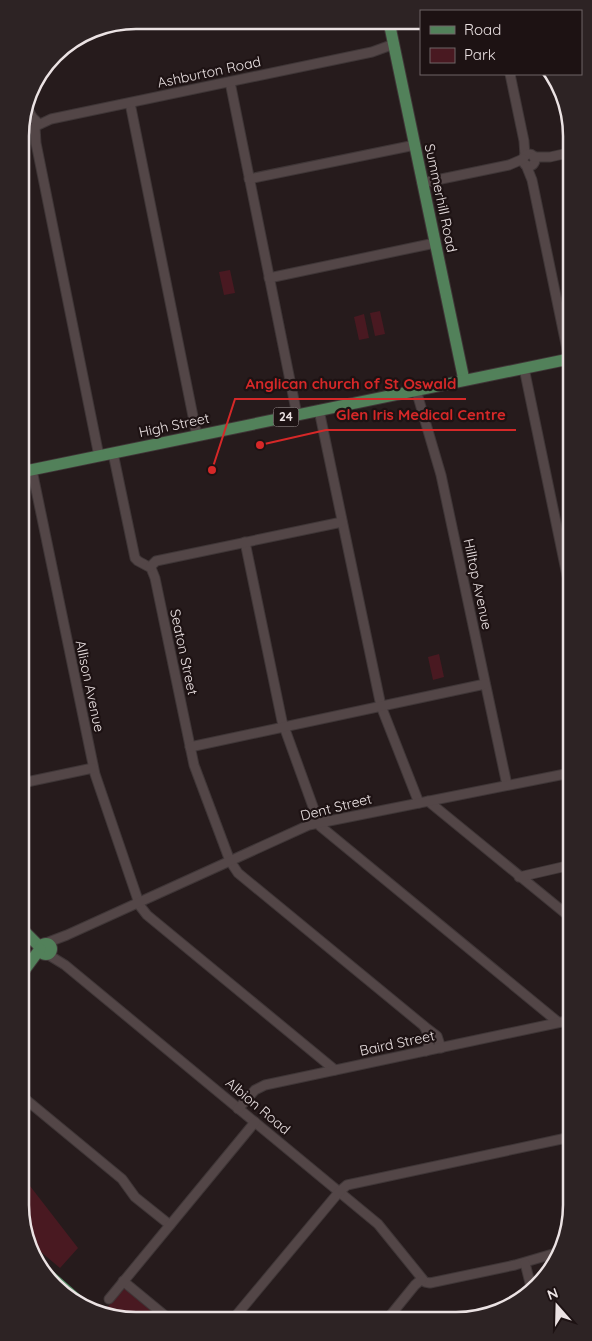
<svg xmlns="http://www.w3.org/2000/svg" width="592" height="1341" viewBox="0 0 592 1341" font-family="Quicksand,sans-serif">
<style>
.green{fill:#491921}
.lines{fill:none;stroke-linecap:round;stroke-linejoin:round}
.stream{stroke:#548c65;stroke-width:2}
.minor-casing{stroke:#3f3637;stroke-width:11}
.major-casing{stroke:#3f3637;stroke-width:13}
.minor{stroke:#534647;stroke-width:9}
.major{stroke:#52815a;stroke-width:11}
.labels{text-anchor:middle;stroke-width:4.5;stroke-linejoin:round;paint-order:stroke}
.shield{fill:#1d1213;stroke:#ada4a5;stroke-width:1}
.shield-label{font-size:12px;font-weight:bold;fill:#ebe2e3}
.street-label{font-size:14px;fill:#ebe2e3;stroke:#1d1213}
.rim{fill:none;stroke:#ebe2e3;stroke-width:2.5}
.leader{fill:none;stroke:#d62828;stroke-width:2}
.callout-dot{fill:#d62828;stroke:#1d1213;stroke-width:2}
.callout-label{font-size:15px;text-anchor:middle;font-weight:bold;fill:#d62828;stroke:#1d1213;stroke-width:4.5;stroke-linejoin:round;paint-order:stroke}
</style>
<rect width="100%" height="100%" fill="#261b1c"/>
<g class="green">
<path d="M230,270L235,293L224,295L219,272Z"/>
<path d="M380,311L385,334L375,336L370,313Z"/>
<path d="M364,314L369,338L359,340L354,317Z"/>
<path d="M439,654L444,677L433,680L428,657Z"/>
<path d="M24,1181L30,1186L78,1248L60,1268L28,1241L24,1236Z"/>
<path d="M122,1289H127L163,1319C145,1319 118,1324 103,1313Z"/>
</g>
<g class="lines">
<path class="stream" d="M40,1261L96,1310"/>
<defs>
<g id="minor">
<path d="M510,74L524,141L525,156"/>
<path d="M230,82L297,415"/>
<path d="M130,103L197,436"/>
<path d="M26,106L32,117"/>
<path d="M36,126L51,119L372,52L394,44"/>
<path d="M35,127L32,129L27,128L24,123L25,120L32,117L37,122L35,127L36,143L99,456"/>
<circle cx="529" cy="160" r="6"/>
<path d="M534,157H550L568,153"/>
<path d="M526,165L532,180L569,359"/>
<path d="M249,179L415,145"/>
<path d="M422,183L509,165L523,159"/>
<path d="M269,278L435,243"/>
<path d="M524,368L570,590"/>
<path d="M416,390L441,475L507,785"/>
<path d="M319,410L381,706L419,803"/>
<path d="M113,453L135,558L138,561L151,568L155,578L194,765L230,861L238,873L424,1026L437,1036L441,1048"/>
<path d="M32,470L95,774L140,906L147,915L335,1070"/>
<path d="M245,542L282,721L320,826L558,1022"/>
<path d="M150,567L156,561L342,522"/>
<path d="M190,747L485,684"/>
<path d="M22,783L93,768"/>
<path d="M428,801L571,918"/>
<path d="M519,877L571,865"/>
<path d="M46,943L67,935L309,825L570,773"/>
<path d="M47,954L65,965L378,1224L425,1282L430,1283L515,1265L556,1253"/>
<path d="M424,1026C429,1035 432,1042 426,1051"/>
<path d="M24,1098L122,1179L135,1197L170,1225"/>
<path d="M238,1109L255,1090L265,1085L571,1020"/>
<path d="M525,1263L531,1287"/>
<path d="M123,1281L169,1319"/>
<path d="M109,1299L255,1122"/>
<path d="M389,1317L415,1285L422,1279"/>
<path d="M234,1318L339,1192L347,1185L571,1137"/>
</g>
<g id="major">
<path d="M389,22L464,380"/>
<path d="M21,472L569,359"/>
<path d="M23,930L40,947"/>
<circle cx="46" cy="949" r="5.5"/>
<path d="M23,972L40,949"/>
</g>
</defs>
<use href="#minor" class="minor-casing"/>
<use href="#major" class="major-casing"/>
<use href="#minor" class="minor"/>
<use href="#major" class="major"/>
</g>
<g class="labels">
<rect class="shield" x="273.5" y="407.5" width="25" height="19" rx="4"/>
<g class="shield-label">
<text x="286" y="421">24</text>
</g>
<g class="street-label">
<text transform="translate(209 72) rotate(-12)" y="5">Ashburton Road</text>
<text transform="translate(441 198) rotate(78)" y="5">Summerhill Road</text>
<text transform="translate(174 425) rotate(-12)" y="5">High Street</text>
<text transform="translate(478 584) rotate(78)" y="5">Hilltop Avenue</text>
<text transform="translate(184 652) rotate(78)" y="5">Seaton Street</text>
<text transform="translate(90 686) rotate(78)" y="5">Allison Avenue</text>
<text transform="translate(336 807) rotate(-14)" y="5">Dent Street</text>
<text transform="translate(397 1043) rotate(-12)" y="5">Baird Street</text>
<text transform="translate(258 1106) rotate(40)" y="5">Albion Road</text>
</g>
</g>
<path d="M0 0H592V1341H0ZM136 29H456A107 107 0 0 1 563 136V1205A107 107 0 0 1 456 1312H136A107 107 0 0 1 29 1205V136A107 107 0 0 1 136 29Z" fill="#2d2324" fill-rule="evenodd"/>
<path class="rim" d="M136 29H456A107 107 0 0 1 563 136V1205A107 107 0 0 1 456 1312H136A107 107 0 0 1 29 1205V136A107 107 0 0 1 136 29Z"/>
<path class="leader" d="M212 470L235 399H466M260 445L326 430H516"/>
<g class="callout-dot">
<circle cx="212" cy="470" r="5"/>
<circle cx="260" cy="445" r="5"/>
</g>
<g class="callout-label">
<text x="351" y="389">Anglican church of St Oswald</text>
<text x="421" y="420">Glen Iris Medical Centre</text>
</g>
<rect x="420" y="10" width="162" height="65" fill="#1d1213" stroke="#6f6566"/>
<rect x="430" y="26" width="25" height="8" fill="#52815a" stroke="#6f6566"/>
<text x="464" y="35" font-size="15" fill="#ebe2e3">Road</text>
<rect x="430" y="48" width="25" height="15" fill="#491921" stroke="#6f6566"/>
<text x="464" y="60" font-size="15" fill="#ebe2e3">Park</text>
<g transform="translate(557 1306) rotate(340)" stroke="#1d1213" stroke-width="4" paint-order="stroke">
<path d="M0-4L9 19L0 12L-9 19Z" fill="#ebe2e3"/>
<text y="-8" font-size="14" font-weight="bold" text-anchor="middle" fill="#ebe2e3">N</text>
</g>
</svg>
